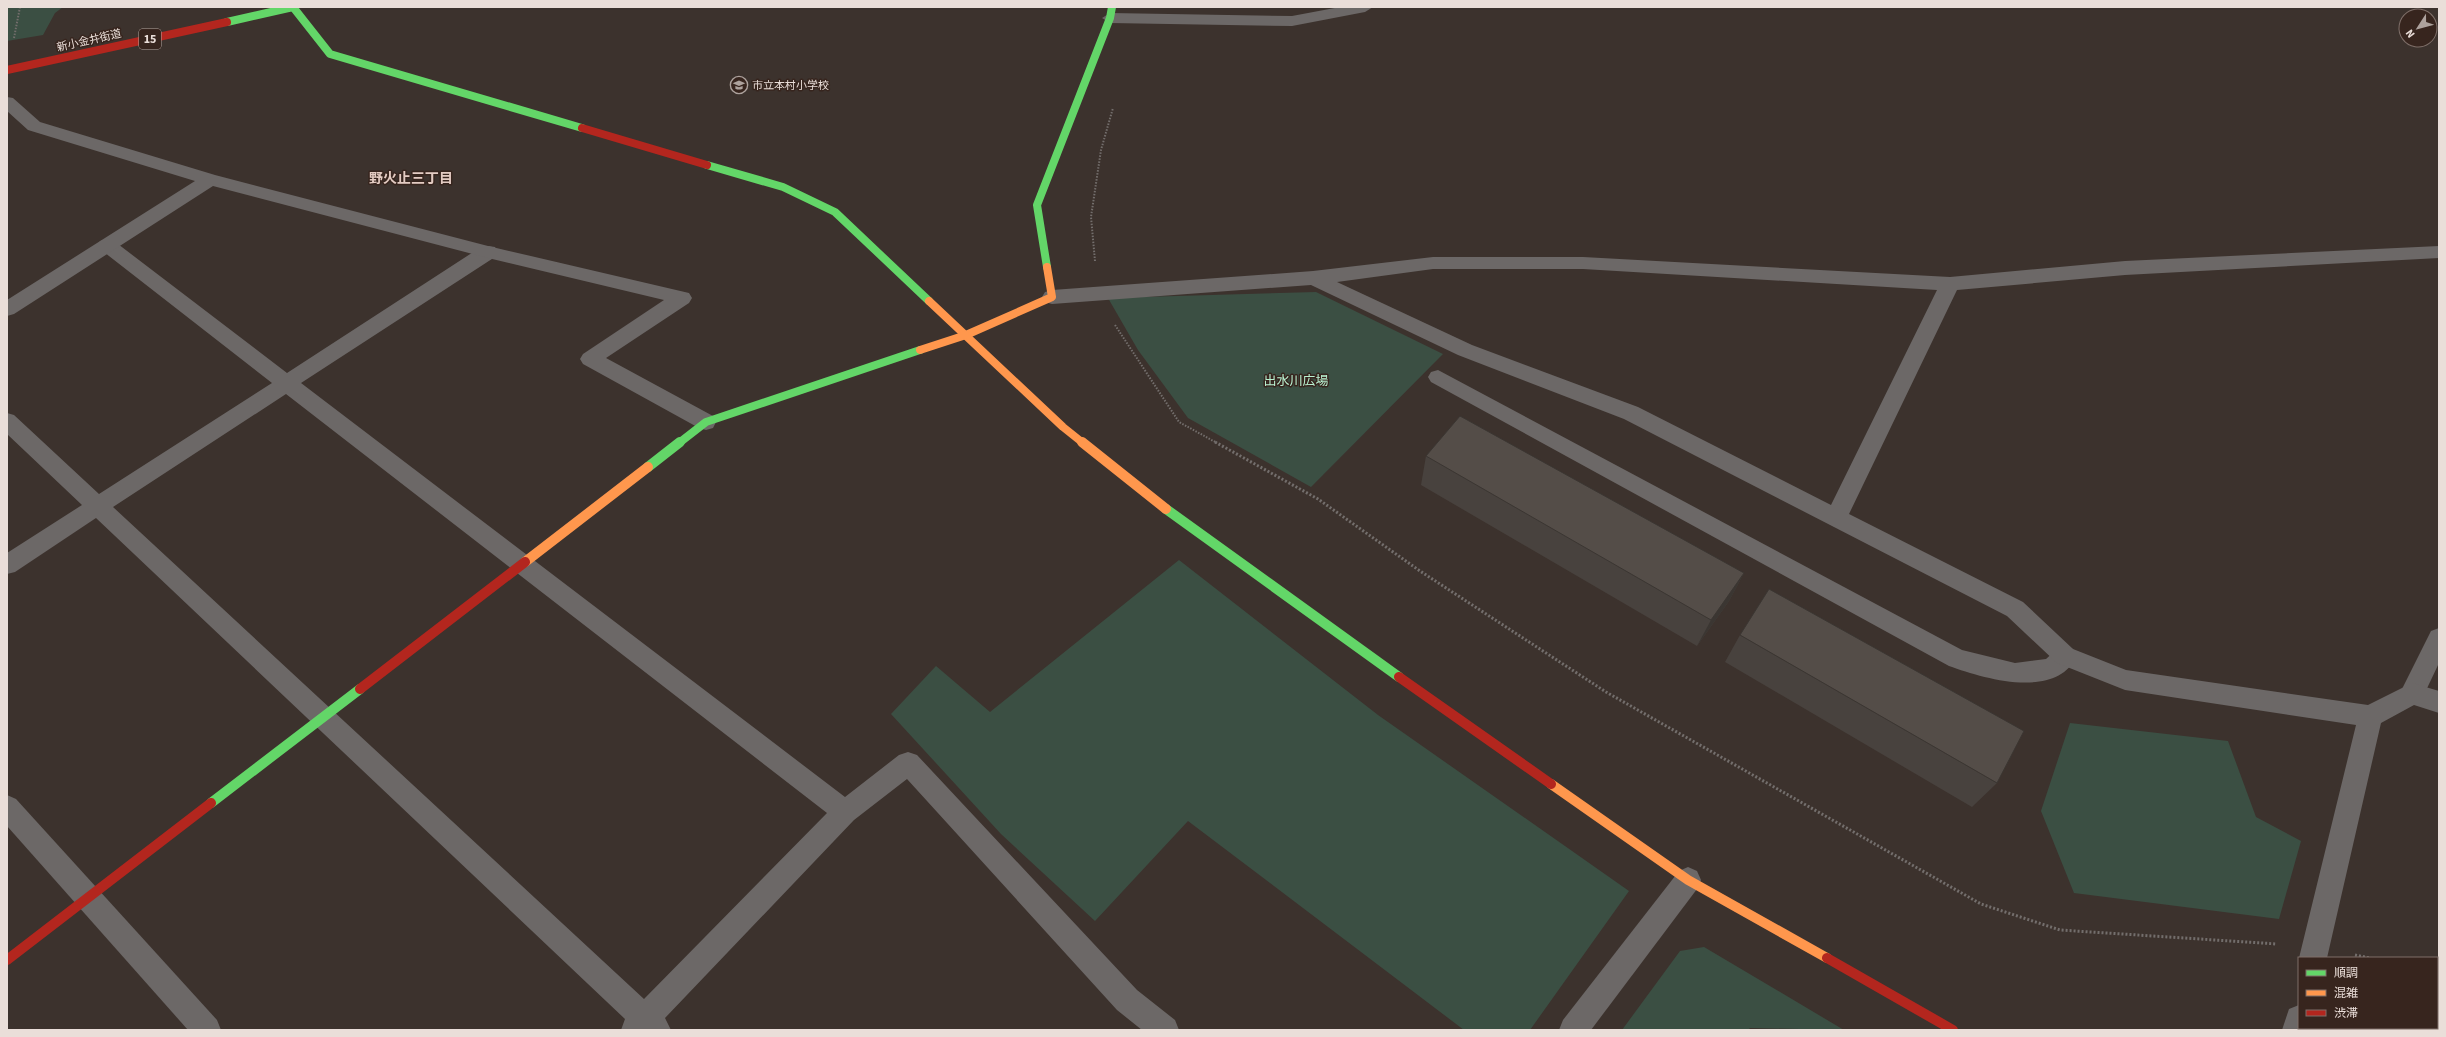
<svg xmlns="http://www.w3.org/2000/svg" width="2446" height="1037" viewBox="0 0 2446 1037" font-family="'Source Sans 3','Noto Sans JP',sans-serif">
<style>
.green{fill:#3b4f43}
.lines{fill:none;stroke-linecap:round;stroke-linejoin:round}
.path-far1{stroke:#736e6c;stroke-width:2;stroke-dasharray:1.5 1.5;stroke-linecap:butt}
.path{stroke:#736e6c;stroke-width:3;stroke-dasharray:2 2;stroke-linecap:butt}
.lane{fill:#6c6867;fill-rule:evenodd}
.street{fill:#6c6867;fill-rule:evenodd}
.fast-far1{stroke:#63d668;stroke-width:8}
.fast{stroke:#63d668;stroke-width:10}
.slow-far1{stroke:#ff974d;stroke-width:8}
.slow{stroke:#ff974d;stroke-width:10}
.jam-far1{stroke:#b3261e;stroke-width:8}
.jam{stroke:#b3261e;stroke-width:10}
.wall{fill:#48423e}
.shaded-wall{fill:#3b3632}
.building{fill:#544d48;stroke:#3b3632}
.labels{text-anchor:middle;stroke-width:3;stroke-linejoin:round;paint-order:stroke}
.far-street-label{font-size:11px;fill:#eaded9;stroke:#37251e}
.far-poi-label{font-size:11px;fill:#eaded9;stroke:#37251e;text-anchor:start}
.shield{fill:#37251e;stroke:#b4a6a1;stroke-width:1}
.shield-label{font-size:12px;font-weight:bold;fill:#eaded9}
.park-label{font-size:13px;fill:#b9f2d1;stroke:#37251e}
.neighbourhood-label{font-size:14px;font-weight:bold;fill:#e3cbc2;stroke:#37251e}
</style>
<rect width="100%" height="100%" fill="#3c322d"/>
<g class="green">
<path d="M7,7H63L55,13L43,35L7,41Z"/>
<path d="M1316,292L1443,354L1311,487L1188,418L1138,350L1108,298Z"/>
<path d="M1179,560L1378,715L1629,891L1530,1030H1464L1188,821L1095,921L1001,834L891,714L936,666L990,712Z"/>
<path d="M2070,723L2228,741L2256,817L2301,841L2279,919L2074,893L2041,811Z"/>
<path d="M1704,947L1844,1030L1750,1028L1748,1030H1622L1680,951Z"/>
<path d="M2437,1026L2439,1030H2320V1028H2437Z"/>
</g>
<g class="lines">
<g class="path-far1">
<path d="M14,38L20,7"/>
<path d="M1095,261L1091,217L1101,150L1113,108"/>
<path d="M1115,325L1179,422L1217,443"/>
</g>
<g class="path">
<path d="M1215,442L1318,499L1420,571L1606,692L1981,904L2060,930L2277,944"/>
<path d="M2355,955L2370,958"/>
<path d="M2437,972H2439"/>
</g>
<g class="lane">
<path d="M107,239L114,241L287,373L481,247L488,246L495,247L497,252L495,257L301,383L845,797L899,755L908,752L917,755L1137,990L1175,1020L1179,1030H1142L1117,1010L907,779L854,820L665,1018L671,1030H621L625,1019L96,518L15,572L7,574V553L82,505L7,434V413L14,415L99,494L272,383L100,249L98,245L100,241ZM286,394L827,813L644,999L113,507Z"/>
<path d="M1438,370L1962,650L2015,663L2046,659L2057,649L2065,646L2073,649L2077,656C2056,700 1985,679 1949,666L1431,382L1428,377L1431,372Z"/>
<path d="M2439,628V663L2421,701L2412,705L2403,701L2400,694L2403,687L2431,631Z"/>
</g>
<g class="street">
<path d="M1340,7H1373L1365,12L1292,26L1110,23L1102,18L1110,13L1292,16Z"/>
<path d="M7,97L13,98L40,122L215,175L488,246L689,293L692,298L689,303L606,358L713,416L716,422L713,428L706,430L699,428L583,364L580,359L583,354L664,300L488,258L213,186L14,314L7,316V300L195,181L28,130L7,111Z"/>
<path d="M2439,246V258L2125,275L1957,290L1849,514L2023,602L2073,649L2126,670L2368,705L2412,683L2439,691V713L2414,705L2381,723L2327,958H2299L2356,725L2125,690L2057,663L2007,616L1624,419L1458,355L1311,285L1052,304L1045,302L1042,297L1045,292L1052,290L1313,271L1433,257H1583L1950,277L2125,261ZM1433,269H1583L1937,290L1831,505L1638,407L1472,345L1337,282Z"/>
<path d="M7,795L16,799L217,1020L221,1030H188L7,826Z"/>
<path d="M1688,867L1697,871L1701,880L1697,889L1591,1030H1559L1563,1020L1679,871Z"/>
<path d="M2299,1005V1028H2311L2310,1030H2282L2289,1009Z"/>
</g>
<g class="fast-far1">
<path d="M293,7L330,54L582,128"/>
<path d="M227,22L293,7"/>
<path d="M707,165L783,187L835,212L929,301"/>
<path d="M1047,267L1037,205L1110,18L1112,7"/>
<path d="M679,443L706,422L920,350"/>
</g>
<g class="fast">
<path d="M648,467L680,442"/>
<path d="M1166,509L1399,677"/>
<path d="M211,803L360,689"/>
</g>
<g class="slow-far1">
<path d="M929,301L1063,427L1083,443"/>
<path d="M920,350L966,335L1052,297L1047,267"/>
</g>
<g class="slow">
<path d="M1082,442L1166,509"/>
<path d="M525,562L648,467"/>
<path d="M1551,784L1688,880L1827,958"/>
</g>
<g class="jam-far1">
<path d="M7,70L227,22"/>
<path d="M582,128L707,165"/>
</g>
<g class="jam">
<path d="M1399,677L1551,784"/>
<path d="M360,689L525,562"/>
<path d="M1827,958L1953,1030"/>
<path d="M7,960L211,803"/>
</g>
</g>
<g class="wall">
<path d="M1426,456L1744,573L1729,601L1697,646L1421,485Z"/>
<path d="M1740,635L1997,783L1972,807L1725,662Z"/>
</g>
<path class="shaded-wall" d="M1744,573L1729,601L1697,646L1711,620Z"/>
<g class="building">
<path d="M1460,416L1744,573L1711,620L1426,456Z"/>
<path d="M1769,589L2024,731L1997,783L1740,635Z"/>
</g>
<defs>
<symbol id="school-ring" viewBox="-11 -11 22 22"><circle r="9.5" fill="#37251e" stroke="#ada29d" stroke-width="1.5"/><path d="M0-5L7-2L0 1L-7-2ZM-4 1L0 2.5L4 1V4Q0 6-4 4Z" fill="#ada29d"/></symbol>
</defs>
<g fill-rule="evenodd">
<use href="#school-ring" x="729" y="75" width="20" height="20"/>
</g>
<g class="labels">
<g class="far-street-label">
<text transform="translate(89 40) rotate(-13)" y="4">新小金井街道</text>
</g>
<g class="far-poi-label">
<text x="752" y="89">市立本村小学校</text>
</g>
<rect class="shield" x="139" y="29" width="22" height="20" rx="3"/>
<g class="shield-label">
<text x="150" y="43">15</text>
</g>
<g class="park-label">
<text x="1296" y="385">出水川広場</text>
</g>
<g class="neighbourhood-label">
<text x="411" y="183">野火止三丁目</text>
</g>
</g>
<rect width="2446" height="1037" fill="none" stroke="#eaded9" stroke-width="16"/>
<rect x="2298" y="957" width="140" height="72" fill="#37251e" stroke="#7f6f69"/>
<rect x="2306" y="970" width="20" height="6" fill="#63d668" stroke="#7f6f69"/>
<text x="2334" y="977" font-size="12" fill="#eaded9">順調</text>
<rect x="2306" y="990" width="20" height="6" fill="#ff974d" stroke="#7f6f69"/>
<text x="2334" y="997" font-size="12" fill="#eaded9">混雑</text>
<rect x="2306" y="1010" width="20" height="6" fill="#b3261e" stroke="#7f6f69"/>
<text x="2334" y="1017" font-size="12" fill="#eaded9">渋滞</text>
<g transform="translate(2418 28) rotate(234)"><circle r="19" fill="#37251e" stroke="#7f6f69"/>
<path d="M0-3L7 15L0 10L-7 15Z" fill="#ada29d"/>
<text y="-6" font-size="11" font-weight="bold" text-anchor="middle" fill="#eaded9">N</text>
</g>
</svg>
